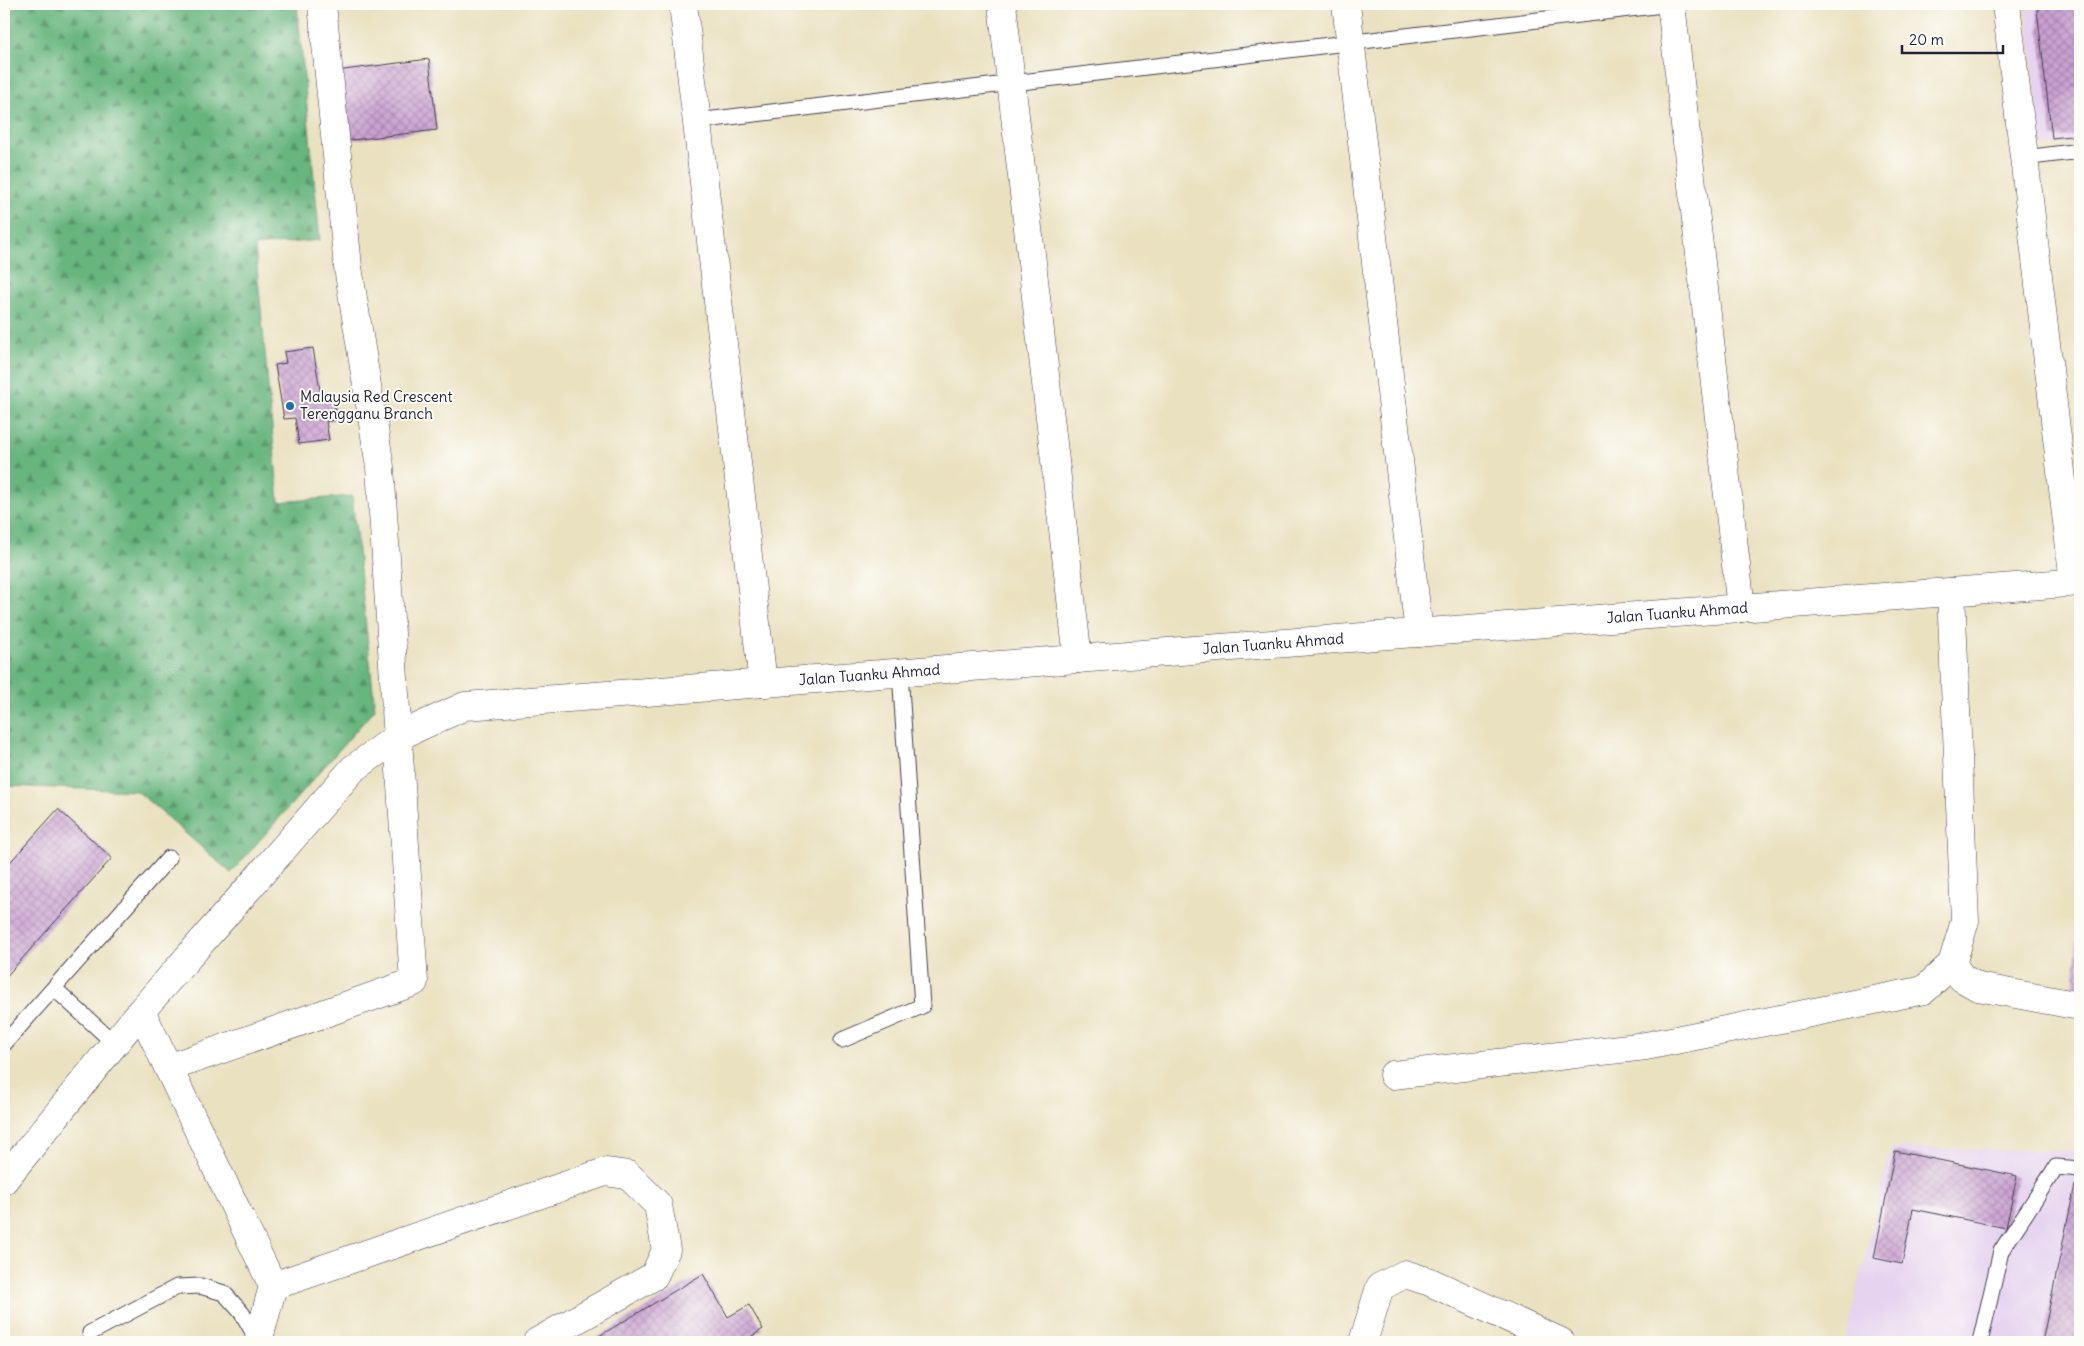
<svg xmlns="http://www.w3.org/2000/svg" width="2084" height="1346" viewBox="0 0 2084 1346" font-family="Delius,sans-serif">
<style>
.built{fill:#e6d3f0}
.forest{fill:url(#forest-firs);stroke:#446c5c}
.building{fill:url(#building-cross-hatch)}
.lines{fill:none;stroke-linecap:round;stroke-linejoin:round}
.lane-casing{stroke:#403f4f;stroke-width:17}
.street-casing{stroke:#403f4f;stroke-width:29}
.lane{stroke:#fff;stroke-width:15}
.street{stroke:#fff;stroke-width:28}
.poi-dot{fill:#1f6fb2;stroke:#fdfcf7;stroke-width:2}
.labels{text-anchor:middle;stroke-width:4;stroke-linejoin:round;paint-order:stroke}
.poi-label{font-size:15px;fill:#22223b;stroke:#fdfcf7;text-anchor:start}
.street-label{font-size:15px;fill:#22223b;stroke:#fdfcf7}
</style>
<defs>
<pattern id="forest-firs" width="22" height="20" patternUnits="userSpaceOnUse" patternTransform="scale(1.25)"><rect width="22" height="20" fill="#67b57e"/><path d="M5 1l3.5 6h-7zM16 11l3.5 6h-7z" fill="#549368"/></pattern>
<pattern id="building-cross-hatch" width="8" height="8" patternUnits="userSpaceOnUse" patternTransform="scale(1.25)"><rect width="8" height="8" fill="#caa1d2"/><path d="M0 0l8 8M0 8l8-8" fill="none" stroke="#a483ac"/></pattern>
</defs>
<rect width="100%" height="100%" fill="#fdfcf7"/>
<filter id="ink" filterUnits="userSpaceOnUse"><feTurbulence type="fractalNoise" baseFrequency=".02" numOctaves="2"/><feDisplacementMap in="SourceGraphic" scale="10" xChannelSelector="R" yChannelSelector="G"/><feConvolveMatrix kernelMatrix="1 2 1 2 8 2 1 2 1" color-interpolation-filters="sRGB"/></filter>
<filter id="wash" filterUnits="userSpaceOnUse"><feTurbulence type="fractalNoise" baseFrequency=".0096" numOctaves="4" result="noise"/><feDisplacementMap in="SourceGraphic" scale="20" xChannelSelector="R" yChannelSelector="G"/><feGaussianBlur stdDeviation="1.12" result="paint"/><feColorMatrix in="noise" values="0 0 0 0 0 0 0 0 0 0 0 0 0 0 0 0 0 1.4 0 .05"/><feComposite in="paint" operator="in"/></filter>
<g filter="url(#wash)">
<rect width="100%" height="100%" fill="#eae1c0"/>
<g class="built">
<path d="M2026,4H2080V142L2042,147Z"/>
<path d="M1891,1148L2080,1151V1342H1845Z"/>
</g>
<path class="forest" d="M4,4H297L320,240L255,246L279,502L352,496L375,709L231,873L137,791L4,786Z"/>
<g id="blocks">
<g class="building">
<path d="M2042,4H2080V135L2052,138L2037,10Z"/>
<path d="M429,59L437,130L344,141L336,71Z"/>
<path d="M313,348L321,396L333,394L337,420L326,421L329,440L299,444L295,418L284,419L275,365L286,363L284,352Z"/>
<path d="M58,809L112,858L4,979V869Z"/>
<path d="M2079,916H2080V988H2073Z"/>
<path d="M1895,1151L2017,1176L2006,1228L1913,1209L1902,1264L1874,1258Z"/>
<path d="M2075,1185L2080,1187V1342H2042Z"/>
<path d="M703,1274L728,1317L749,1305L763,1329L743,1342H589Z"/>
</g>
</g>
</g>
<g filter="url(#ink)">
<use href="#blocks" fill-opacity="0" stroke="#403f4f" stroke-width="1"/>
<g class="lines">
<defs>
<g id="lane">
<path d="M697,121L1671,4"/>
<path d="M2024,158L2080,151"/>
<path d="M54,988L115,1044"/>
<path d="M842,1040L922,1006L900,672"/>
<path d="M4,1044L169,858"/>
<path d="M90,1333L177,1287L200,1286L224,1293L242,1313L258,1341"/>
<path d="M1980,1342L2001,1251L2056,1167L2080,1169"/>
</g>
<g id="street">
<path d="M683,4L763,683"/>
<path d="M1002,4L1078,659"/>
<path d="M1346,4L1419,633"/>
<path d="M1671,4L1741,608"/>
<path d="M2006,4L2074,582"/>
<path d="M1952,964L1962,978L1978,987L2080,1006"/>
<path d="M141,1011L273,1286L258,1342"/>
<path d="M168,1068L414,982L380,467L348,267L322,4"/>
<path d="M1393,1075L1646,1046L1924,990L1952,964L1965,921L1951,592"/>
<path id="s1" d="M4,1180L141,1011L353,769L399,736L465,706L2080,582"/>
<path d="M273,1286L605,1172L628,1175L658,1205L666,1250L654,1276L537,1342"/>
<path d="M1363,1342L1380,1287L1405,1274L1430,1282L1561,1342"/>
</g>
</defs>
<use href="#lane" class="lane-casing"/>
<use href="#street" class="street-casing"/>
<use href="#lane" class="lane"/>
<use href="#street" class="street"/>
</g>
</g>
<circle class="poi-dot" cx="290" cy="406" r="5"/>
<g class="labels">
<g class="poi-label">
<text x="300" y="402">Malaysia Red Crescent<tspan x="300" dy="17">Terengganu Branch</tspan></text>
</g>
<g class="street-label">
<text dy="5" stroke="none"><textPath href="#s1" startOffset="1884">Jalan Tuanku Ahmad</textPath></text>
<text dy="5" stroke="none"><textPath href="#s1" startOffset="1479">Jalan Tuanku Ahmad</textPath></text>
<text dy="5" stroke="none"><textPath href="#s1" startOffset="1074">Jalan Tuanku Ahmad</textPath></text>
</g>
</g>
<rect width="2084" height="1346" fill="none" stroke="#fdfcf7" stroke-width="20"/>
<path d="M1902 45v8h101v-8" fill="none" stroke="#22223b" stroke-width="2.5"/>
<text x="1909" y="45" font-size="15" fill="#22223b" stroke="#fdfcf7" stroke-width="4" paint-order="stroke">20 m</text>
</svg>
